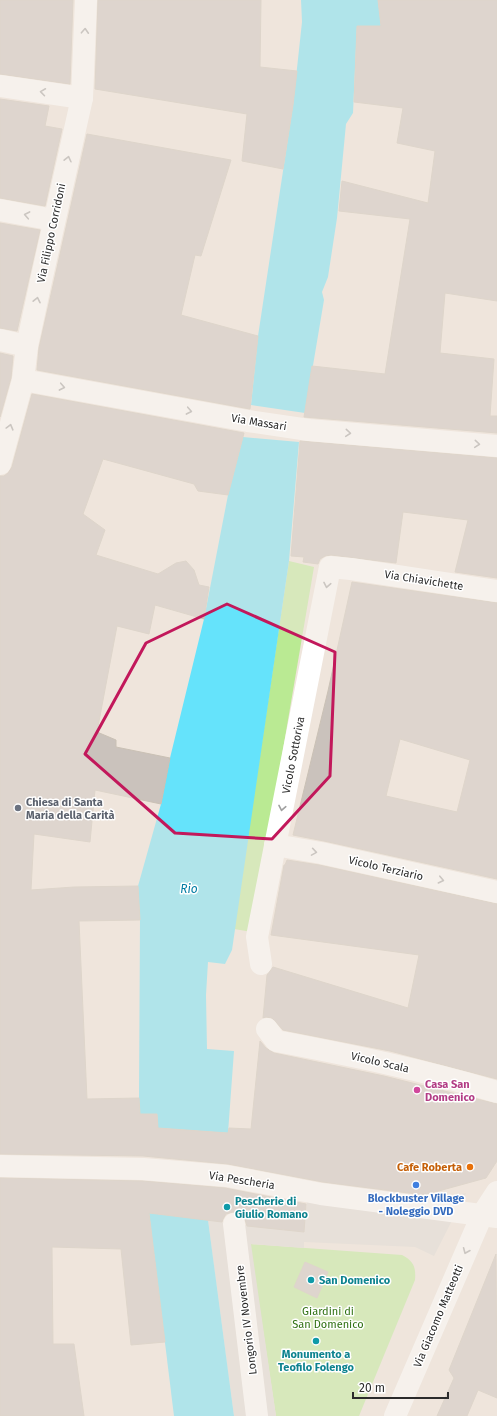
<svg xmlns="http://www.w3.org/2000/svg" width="497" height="1416" viewBox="0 0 497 1416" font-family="'Fira Sans',sans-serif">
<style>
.green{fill:#baea93}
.plaza{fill:#ded9d4}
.water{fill:#65e3fb}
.building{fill:#cac2bc;stroke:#cac1b5;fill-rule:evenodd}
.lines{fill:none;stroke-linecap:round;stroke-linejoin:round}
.street{stroke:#fff;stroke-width:22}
.secondary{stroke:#fff;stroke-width:22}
.oneway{stroke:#a0a0a0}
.marked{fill:none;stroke:#c2185b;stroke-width:3;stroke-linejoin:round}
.worship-dot{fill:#6b7280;stroke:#fff;stroke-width:1.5}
.hotel-dot{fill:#d1479c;stroke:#fff;stroke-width:1.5}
.food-dot{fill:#e8710a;stroke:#fff;stroke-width:1.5}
.shop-dot{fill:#3f7fe0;stroke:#fff;stroke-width:1.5}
.culture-dot{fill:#0f9aa8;stroke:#fff;stroke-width:1.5}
.labels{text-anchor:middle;stroke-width:3;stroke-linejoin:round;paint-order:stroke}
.street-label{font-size:11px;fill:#2b2b2b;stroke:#fff}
.worship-label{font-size:11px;font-weight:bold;fill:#5b616d;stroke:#fff;text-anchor:start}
.hotel-label{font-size:11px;font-weight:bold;fill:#b23c85;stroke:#fff;text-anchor:start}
.food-label{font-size:11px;font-weight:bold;fill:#c56008;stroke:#fff;text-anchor:end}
.shop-label{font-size:11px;font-weight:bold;fill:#366cbe;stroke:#fff}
.culture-label{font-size:11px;font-weight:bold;fill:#0d838f;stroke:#fff;text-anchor:start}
.park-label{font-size:11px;fill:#307113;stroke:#fff}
.water-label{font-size:12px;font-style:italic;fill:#017ca3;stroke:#fff}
</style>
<rect width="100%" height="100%" fill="#efe5dc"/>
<g class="green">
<path d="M289,561L314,567L252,932L234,929Z"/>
<path d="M250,1244L402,1255C414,1261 416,1268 415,1280L359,1416H276Z"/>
</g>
<path class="plaza" d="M466,1193L434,1256L415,1247L304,1242V1248L251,1244L276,1416H234L208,1220L234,1224L304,1232L307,1200L431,1201Z"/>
<g class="water">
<path d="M301,0H378L381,26H357L353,113L346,124L337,218L328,277L322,292L324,300L305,413L251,405L258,336L293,105L302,22Z"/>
<path d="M243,437L299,442L289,561L232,950L225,964L208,962L206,995L207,1049L234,1051L228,1133L158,1128L157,1114H140L139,1098L140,920L138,886L161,804L170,758L204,619L228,495Z"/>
<path d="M149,1213L208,1220L234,1416H174Z"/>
</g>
<g class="building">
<path d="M0,0H73L70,84L0,74Z"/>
<path d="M98,0H261L260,67L297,71L293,105L283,169L242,161L247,114L95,89Z"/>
<path d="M378,0H497V301L445,293L440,353L494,359L490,416H497V433L304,417L312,366L385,374L410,219L339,211L342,181L428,203L435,151L397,143L403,108L354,102L357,26H381Z"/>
<path d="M0,99L49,106L45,126L62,129L45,206L0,198Z"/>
<path d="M87,134L231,160L201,256L195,255L181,315L258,336L250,409L37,370L39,348Z"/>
<path d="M0,223L40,230L17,331L0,328Z"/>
<path d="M0,353L13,356L11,378L0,417Z"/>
<path d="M32,394L244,433L228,495L198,491L194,484L103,459L83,514L105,530L96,555L158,574L176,563L186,561L194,570L199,585L209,587L204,619L155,605L149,634L117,626L97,732L116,740V747L170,758L161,804L95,790L90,842L34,834L31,890L74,887L138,886L140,920L79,921L87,1099L139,1098L140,1114H157L158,1128L228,1133L229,1128L251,1129L260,1041L266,1048L274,1053L384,1076L497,1104V1161L486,1178L424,1195L323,1182L228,1164L143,1156L0,1154V476H4L8,473L12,467Z"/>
<path d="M300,441L497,458V578L455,572L468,520L403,512L396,563L331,555L325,556L320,559L318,564L303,562L304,557L291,556Z"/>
<path d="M352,582L497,603V879L324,841L293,835L328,691ZM400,739L470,760L457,812L386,796Z"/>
<path d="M287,860L319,865L497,904V1079L390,1051L283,1030L272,1018L266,1017L263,1018L267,975L273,967L408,1008L419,955L271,935L284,865H285Z"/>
<path d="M0,1178L142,1181L225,1188L306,1204L304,1232L247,1226L244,1216L239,1212H233L226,1214L223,1219L222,1222L149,1213L165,1342L131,1345L121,1249L52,1247L53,1344H74L84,1416H0Z"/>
<path d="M496,1254L497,1398L478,1390L467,1416H437L454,1378L449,1370Z"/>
<path d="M305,1262L328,1272L317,1298L294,1287Z"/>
</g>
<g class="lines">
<g class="street">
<path d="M0,86L82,98"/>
<path d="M0,210L54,220"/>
<path d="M0,340L27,346"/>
<path d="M23,380L248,421L309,430L497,446"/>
<path d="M0,464L23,380L27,346L41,281L82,98L86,0"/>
<path d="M275,845L321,853L497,892"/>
<path d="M261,964L257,937L330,567L351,569L497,591"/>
<path d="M267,1029L276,1041C350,1055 424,1070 497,1092"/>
<path d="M0,1166L143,1169L227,1176L321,1194L497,1217"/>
<path d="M234,1224L257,1416"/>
</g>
<path class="secondary" d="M395,1416L482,1215L497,1192"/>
</g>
<defs><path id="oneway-chevron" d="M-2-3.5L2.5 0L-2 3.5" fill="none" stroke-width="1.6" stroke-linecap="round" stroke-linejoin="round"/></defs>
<g class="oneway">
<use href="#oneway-chevron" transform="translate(85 31) rotate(-87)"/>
<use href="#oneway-chevron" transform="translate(43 92) rotate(-172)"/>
<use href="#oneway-chevron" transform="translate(68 159) rotate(-77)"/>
<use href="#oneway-chevron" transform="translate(27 215) rotate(-169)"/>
<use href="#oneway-chevron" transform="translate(37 300) rotate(-78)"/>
<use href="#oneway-chevron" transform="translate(62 387) rotate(11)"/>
<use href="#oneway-chevron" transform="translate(189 411) rotate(11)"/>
<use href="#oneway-chevron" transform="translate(10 427) rotate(-75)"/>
<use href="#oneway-chevron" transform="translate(348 433) rotate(5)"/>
<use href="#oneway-chevron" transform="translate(477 444) rotate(5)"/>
<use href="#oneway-chevron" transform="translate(327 585) rotate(101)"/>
<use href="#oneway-chevron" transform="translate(282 808) rotate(101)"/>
<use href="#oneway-chevron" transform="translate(314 852) rotate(9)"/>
<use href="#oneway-chevron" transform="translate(441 880) rotate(13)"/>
<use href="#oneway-chevron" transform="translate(466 1251) rotate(113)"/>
</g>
<path d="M0 0H497V1416H0ZM227,604L335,652L330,776L272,839L175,833L85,754L146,643Z" fill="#efe5dc" fill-opacity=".55" fill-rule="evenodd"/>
<path class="marked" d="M227,604L335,652L330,776L272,839L175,833L85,754L146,643Z"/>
<circle class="worship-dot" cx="18" cy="808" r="4"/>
<circle class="hotel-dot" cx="417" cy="1090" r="4"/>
<circle class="food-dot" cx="470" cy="1167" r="4"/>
<circle class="shop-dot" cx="416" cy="1185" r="4"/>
<g class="culture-dot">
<circle cx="227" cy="1207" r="4"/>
<circle cx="311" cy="1280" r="4"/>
<circle cx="316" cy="1341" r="4"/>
</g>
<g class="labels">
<g class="street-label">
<text transform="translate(51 233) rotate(-78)" y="4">Via Filippo Corridoni</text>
<text transform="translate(259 422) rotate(9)" y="4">Via Massari</text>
<text transform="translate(424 580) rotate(9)" y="4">Via Chiavichette</text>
<text transform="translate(293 755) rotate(-79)" y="4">Vicolo Sottoriva</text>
<text transform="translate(386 868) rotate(13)" y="4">Vicolo Terziario</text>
<text transform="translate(380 1062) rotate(13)" y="4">Vicolo Scala</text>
<text transform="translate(242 1180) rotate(9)" y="4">Via Pescheria</text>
<text transform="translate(438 1316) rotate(-67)" y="4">Via Giacomo Matteotti</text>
<text transform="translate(246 1320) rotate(-97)" y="4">Longorio IV Novembre</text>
</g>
<g class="worship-label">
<text x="26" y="806">Chiesa di Santa<tspan x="26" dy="13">Maria della Carità</tspan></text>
</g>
<g class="hotel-label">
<text x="425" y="1088">Casa San<tspan x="425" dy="13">Domenico</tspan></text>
</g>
<g class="food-label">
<text x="462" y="1171">Cafe Roberta</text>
</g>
<g class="shop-label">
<text x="416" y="1202">Blockbuster Village<tspan x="416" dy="13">- Noleggio DVD</tspan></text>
</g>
<g class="culture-label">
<text x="235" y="1205">Pescherie di<tspan x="235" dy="13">Giulio Romano</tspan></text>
<text x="319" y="1284">San Domenico</text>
<text x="316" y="1358" text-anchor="middle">Monumento a<tspan x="316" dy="13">Teofilo Folengo</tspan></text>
</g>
<g class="park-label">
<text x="328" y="1315">Giardini di<tspan x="328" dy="13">San Domenico</tspan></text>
</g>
<g class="water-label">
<text x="189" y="893">Rio</text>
</g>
</g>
<path d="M353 1392v6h95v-6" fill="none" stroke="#2b2b2b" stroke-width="2"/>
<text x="359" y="1392" font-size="12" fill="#2b2b2b" stroke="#ffffff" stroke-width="3" paint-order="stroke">20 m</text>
</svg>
